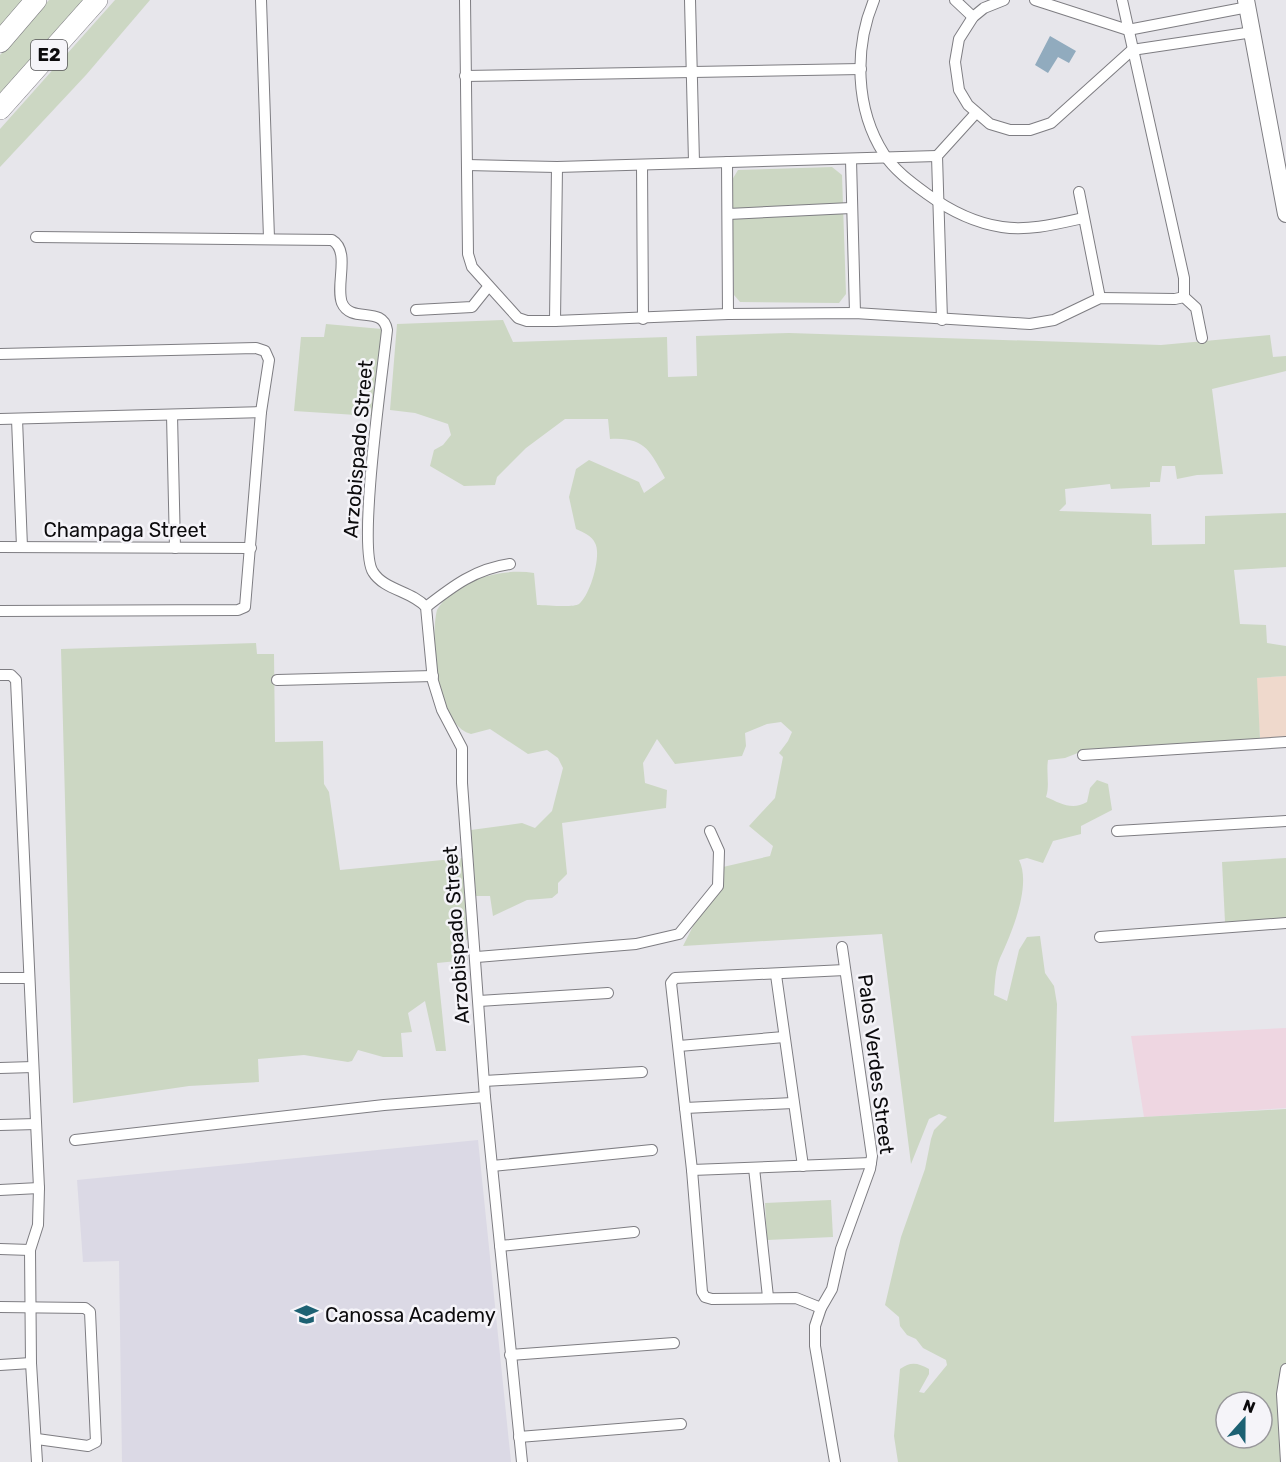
<svg xmlns="http://www.w3.org/2000/svg" width="1286" height="1462" viewBox="0 0 1286 1462" font-family="Rubik,sans-serif">
<style>
.commercial{fill:#efd9cc}
.industrial{fill:#eed6e1}
.built{fill:#dbd9e5}
.green{fill:#ccd7c3;fill-rule:evenodd}
.water{fill:#91abbe}
.lines{fill:none;stroke-linecap:round;stroke-linejoin:round}
.street-casing{stroke:#7e7d82;stroke-width:12}
.secondary-casing{stroke:#7e7d82;stroke-width:18}
.highway-casing{stroke:#7e7d82;stroke-width:22}
.street{stroke:#fff;stroke-width:10}
.secondary{stroke:#fff;stroke-width:16}
.highway{stroke:#fff;stroke-width:21}
.labels{text-anchor:middle;stroke-width:5;stroke-linejoin:round;paint-order:stroke}
.shield{fill:#f5f4f9;stroke:#525154;stroke-width:1.5}
.shield-label{font-size:18px;font-weight:bold;fill:#0c0b0d}
.street-label{font-size:20px;fill:#0c0b0d;stroke:#f5f4f9}
.poi-label{font-size:20px;fill:#0c0b0d;stroke:#f5f4f9;text-anchor:start}
</style>
<rect width="100%" height="100%" fill="#e7e6eb"/>
<path class="commercial" d="M1286,676V737L1260,739L1256,678Z"/>
<path class="industrial" d="M1286,1028V1108L1144,1117L1131,1036Z"/>
<path class="built" d="M478,1140L511,1462H122L119,1261L83,1262L77,1180Z"/>
<g class="green">
<path d="M0,0H24L0,27Z"/>
<path d="M49,0H88L0,99V55Z"/>
<path d="M115,0H150L86,75L0,167V129Z"/>
<path d="M832,167L842,175L846,294L839,303L740,302L734,295L732,180L738,170Z"/>
<path d="M503,320L513,342L667,337L668,377L697,376L696,336L789,333L1161,345L1270,335L1273,357L1286,356V371L1212,389L1223,474L1197,475L1177,479L1175,466H1162L1160,482H1150V487L1111,489L1110,484L1065,489L1066,504L1059,511L1151,514L1152,545L1205,544V516L1286,513V567L1234,570L1240,624L1266,625L1267,643L1286,646V676L1257,678L1260,739L1088,749L1065,758L1048,760C1046,773 1050,785 1046,797C1060,803 1072,811 1087,802L1090,788L1097,780L1108,784L1112,810L1081,826V834L1053,841L1043,863L1027,858L1019,860C1032,885 1011,935 1000,958C995,970 995,983 994,995L1007,1001L1019,950L1027,937L1040,936L1045,973L1054,986L1057,1004L1054,1122L1286,1109V1462H898L894,1436L900,1369C911,1361 918,1363 929,1369V1374L919,1392L924,1393L947,1365L946,1360L923,1348L916,1339L907,1335L900,1326L899,1317L885,1305L901,1237L925,1169L931,1139L934,1130L947,1117L939,1114L929,1119L911,1164L882,934L683,946L723,867L770,856L773,846L749,826L775,798L783,757L779,753L788,741L792,732L781,722L767,724L745,733L746,746L742,756L675,764L657,739L643,763L645,783L667,790L666,808L562,823L567,874L558,883V893L552,898L527,900L493,916L490,896H476L471,830L522,823L535,828L552,811L563,768L558,758L547,750L528,754L490,729L471,734C436,725 430,638 437,610C455,579 502,568 534,573L537,605C546,605 573,608 579,604C590,596 602,555 595,543C592,536 583,532 576,529L569,497L576,469L589,460L639,482L644,493L665,478C650,451 645,437 610,439L608,419H565L526,448L497,477L495,485L464,486L430,466L434,450L443,445L451,435L448,424L415,413L390,410L397,324ZM1226,1402H1262V1438H1226Z"/>
<path d="M326,324L382,329L372,416L294,411L301,337H324Z"/>
<path d="M256,643L257,654H274L275,742L323,741L324,784L329,792L340,870L463,858L469,937L464,943L468,960L437,963L446,1051H436L425,1001L408,1013L412,1032L401,1033L403,1057H383L358,1050L352,1061L348,1062L304,1055L258,1059L259,1082L189,1086L73,1103L61,649Z"/>
<path d="M1286,858V918L1225,922L1222,862Z"/>
<path d="M831,1200L833,1237L767,1240L765,1203Z"/>
</g>
<path class="water" d="M1050,36L1076,51L1069,63L1058,57L1048,73L1035,65Z"/>
<g class="lines">
<defs>
<g id="street">
<path d="M261,0L269,238"/>
<path d="M465,0L468,254L472,267L518,318L527,321H555L728,314L855,313L1030,324L1054,320L1100,298L1175,299L1184,297"/>
<path d="M690,0L694,162"/>
<path d="M874,0C854,48 855,109 884,154C894,170 912,183 927,194C949,210 975,223 1002,227C1029,231 1056,224 1083,218"/>
<path d="M955,0L973,17"/>
<path d="M1004,0L984,8L973,17L959,39L955,62L959,90L968,105L990,124L1010,130H1030L1051,123L1132,50L1253,32"/>
<path d="M1035,0L1128,30L1248,7"/>
<path d="M1122,0L1184,278V297L1196,308L1202,338"/>
<path d="M465,76L861,69"/>
<path d="M851,160L855,313"/>
<path d="M727,162L728,314"/>
<path d="M467,165L557,167L937,156"/>
<path d="M642,165L643,319"/>
<path d="M1079,192L1100,298"/>
<path d="M728,214L851,208"/>
<path d="M36,237L332,240C351,251 335,285 342,303C351,324 383,305 387,330C383,369 357,548 373,572C384,590 412,591 426,607L433,681L442,710L462,748V783L485,1097L522,1462"/>
<path d="M416,310L472,307L488,287"/>
<path d="M942,320L937,156L976,113"/>
<path d="M555,321L557,167"/>
<path d="M0,354L256,348L265,351L269,360L261,412L245,607L238,610L0,611"/>
<path d="M172,415L175,548"/>
<path d="M0,419L261,412"/>
<path d="M17,419L22,547"/>
<path d="M0,547L251,548"/>
<path d="M426,607C453,586 475,569 510,564"/>
<path d="M0,675H11L16,680L39,1188L38,1225L30,1250L31,1363L37,1462"/>
<path d="M277,680L433,676"/>
<path d="M1083,755L1286,742"/>
<path d="M1117,831L1286,821"/>
<path d="M1100,937L1286,923"/>
<path d="M477,957L636,944L679,934L718,886L719,851L710,831"/>
<path d="M776,975L803,1166"/>
<path d="M0,978H29"/>
<path d="M479,1001L608,993"/>
<path d="M679,1046L784,1037"/>
<path d="M0,1068L33,1067"/>
<path d="M484,1081L642,1072"/>
<path d="M685,1108L793,1103"/>
<path d="M0,1125L36,1124"/>
<path d="M75,1140L384,1105L485,1097"/>
<path d="M492,1166L652,1150"/>
<path d="M754,1168L768,1297"/>
<path d="M692,1170L871,1163"/>
<path d="M0,1190L39,1188"/>
<path d="M500,1246L634,1232"/>
<path d="M0,1249L30,1250"/>
<path d="M0,1307L85,1308L90,1312L96,1442L88,1446L37,1439"/>
<path d="M821,1308L796,1298L712,1299L705,1297L702,1292L692,1170L671,983L675,978L845,970"/>
<path d="M510,1355L674,1343"/>
<path d="M0,1365L31,1363"/>
<path d="M519,1437L681,1424"/>
<path d="M835,1462L815,1346V1326L821,1308L832,1289L841,1249L870,1169L872,1156L842,947"/>
<path d="M1286,1462L1282,1394L1286,1369"/>
</g>
<path id="secondary" d="M1246,0L1286,214"/>
<g id="highway">
<path d="M0,42L36,0"/>
<path d="M0,109L97,0"/>
</g>
</defs>
<use href="#street" class="street-casing"/>
<use href="#secondary" class="secondary-casing"/>
<use href="#highway" class="highway-casing"/>
<use href="#street" class="street"/>
<use href="#secondary" class="secondary"/>
<use href="#highway" class="highway"/>
</g>
<defs>
<symbol id="school-bare" viewBox="-9 -9 18 18"><path d="M0-5L7-2L0 1L-7-2ZM-4 1L0 2.5L4 1V4Q0 6-4 4Z" fill="#1c6173" stroke="#f5f4f9" stroke-width="2.5" paint-order="stroke"/></symbol>
</defs>
<g fill-rule="evenodd">
<use href="#school-bare" x="290" y="1298" width="33" height="33"/>
</g>
<g class="labels">
<rect class="shield" x="31" y="40" width="36" height="30" rx="4.5"/>
<g class="shield-label">
<text x="49" y="61">E2</text>
</g>
<g class="street-label">
<text transform="translate(358 449) rotate(-85)" y="7">Arzobispado Street</text>
<text x="125" y="537">Champaga Street</text>
<text transform="translate(456 935) rotate(-94)" y="7">Arzobispado Street</text>
<text transform="translate(876 1064) rotate(83)" y="7">Palos Verdes Street</text>
</g>
<g class="poi-label">
<text x="325" y="1322">Canossa Academy</text>
</g>
</g>
<g transform="translate(1244 1420) rotate(21)"><circle r="28" fill="#f5f4f9" stroke="#98979b" stroke-width="1.5"/>
<path d="M0-4.5L10 22L0 15L-10 22Z" fill="#1c6173"/>
<text y="-9" font-size="16" font-weight="bold" text-anchor="middle" fill="#0c0b0d">N</text>
</g>
</svg>
